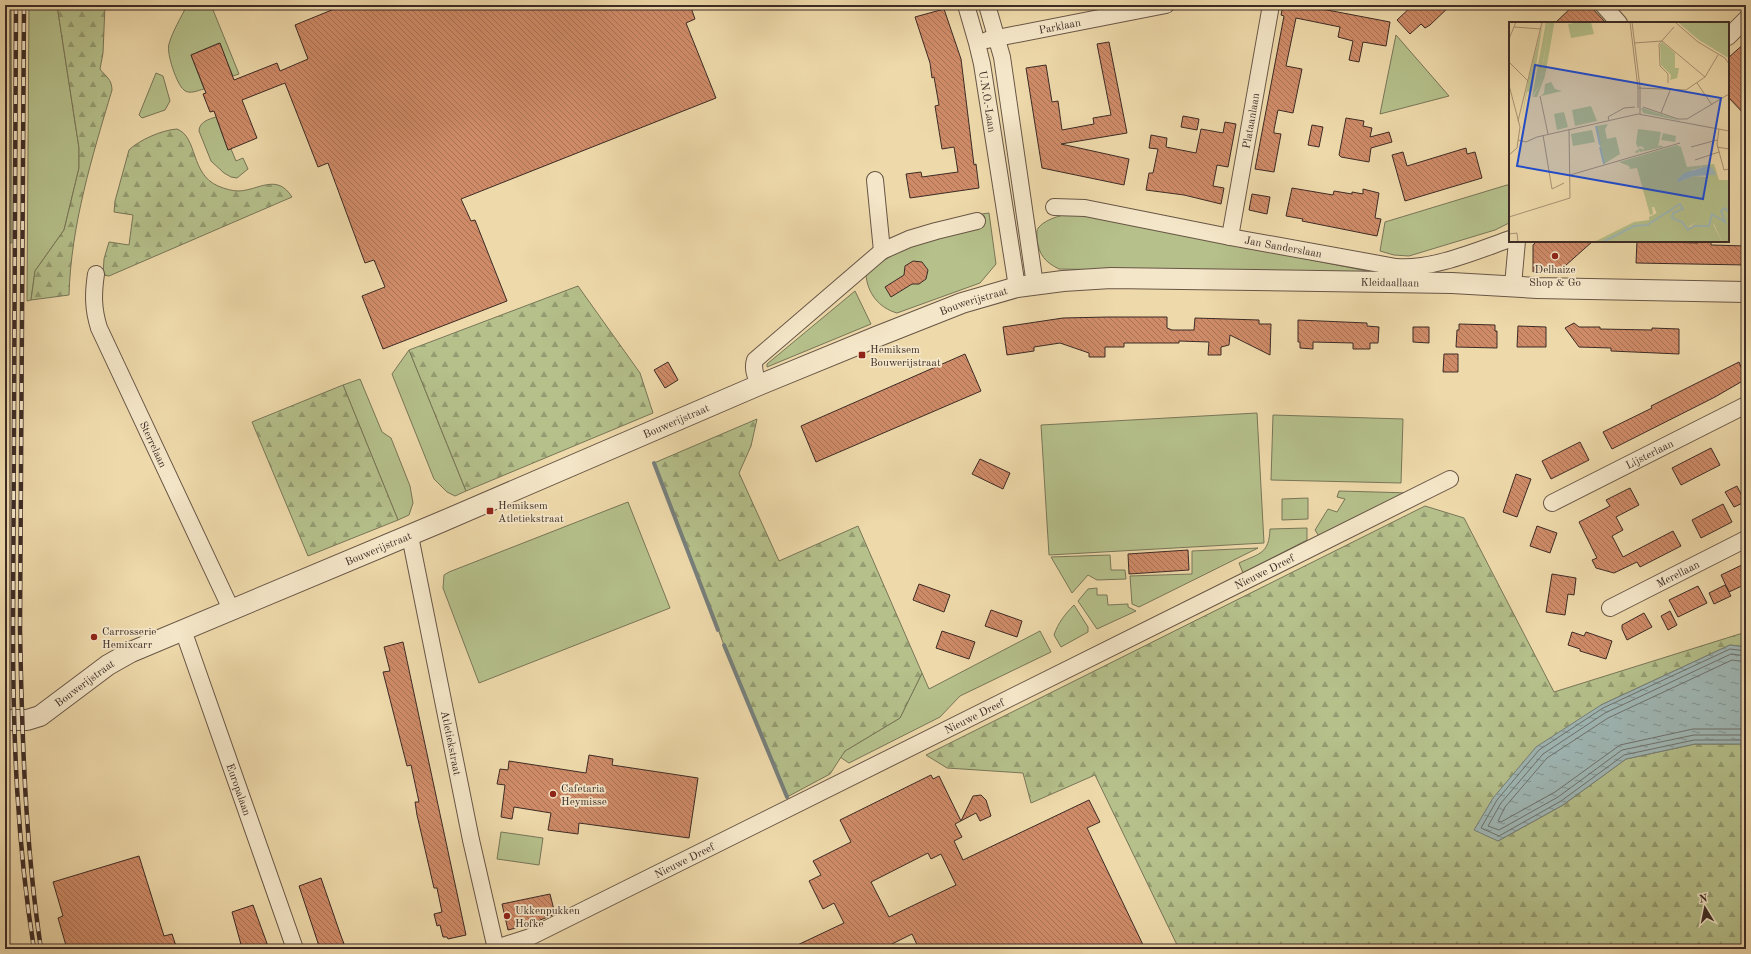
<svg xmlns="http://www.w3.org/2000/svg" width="1751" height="954" viewBox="0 0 1751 954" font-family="'Old Standard TT',serif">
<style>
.green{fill:#b5c08b;stroke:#787658}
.forest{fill:url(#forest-firs);stroke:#787658}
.water{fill:url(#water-ripples);stroke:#777f7b}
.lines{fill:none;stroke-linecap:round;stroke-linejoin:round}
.shore{stroke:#6e716d;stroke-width:1}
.stream{stroke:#777f7b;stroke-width:4}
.building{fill:url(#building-back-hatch);stroke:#3c2b25;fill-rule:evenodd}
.minor-casing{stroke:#685646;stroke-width:18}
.tertiary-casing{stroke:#685646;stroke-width:22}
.minor{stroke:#f4e6c8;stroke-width:16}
.tertiary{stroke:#f4e6c8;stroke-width:20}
.rail-casing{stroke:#3c2b25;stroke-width:4.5}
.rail{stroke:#f4e6c8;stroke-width:3;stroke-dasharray:9;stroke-linecap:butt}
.poi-dot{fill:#8f2418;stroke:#f4e6c8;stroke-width:1.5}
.labels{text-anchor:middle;stroke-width:3.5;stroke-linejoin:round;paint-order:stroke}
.street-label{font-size:11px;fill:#3c2b25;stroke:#f4e6c8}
.poi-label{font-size:11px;fill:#3c2b25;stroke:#f4e6c8;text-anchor:start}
.inset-river{fill:none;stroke:#9fb7b5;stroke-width:2}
.inset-road{fill:none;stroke:#a79375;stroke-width:1}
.view{fill:#1d4ed8;fill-opacity:0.15;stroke:#1d4ed8;stroke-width:2}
.inset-edge{fill:none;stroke:#3c2b25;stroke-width:2}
</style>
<defs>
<pattern id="forest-firs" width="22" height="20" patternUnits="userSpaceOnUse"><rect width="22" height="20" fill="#b5c08b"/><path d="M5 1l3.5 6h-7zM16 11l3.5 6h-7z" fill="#949c71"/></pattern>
<pattern id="water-ripples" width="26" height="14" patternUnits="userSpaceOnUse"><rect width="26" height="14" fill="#9fb7b5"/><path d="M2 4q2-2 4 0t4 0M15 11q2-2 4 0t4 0" fill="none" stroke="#839593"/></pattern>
<pattern id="building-back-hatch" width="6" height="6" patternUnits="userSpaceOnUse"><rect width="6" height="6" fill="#cf8b68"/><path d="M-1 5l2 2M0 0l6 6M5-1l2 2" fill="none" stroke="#a97255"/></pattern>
</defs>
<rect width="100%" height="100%" fill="#eed9aa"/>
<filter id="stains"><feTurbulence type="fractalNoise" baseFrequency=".005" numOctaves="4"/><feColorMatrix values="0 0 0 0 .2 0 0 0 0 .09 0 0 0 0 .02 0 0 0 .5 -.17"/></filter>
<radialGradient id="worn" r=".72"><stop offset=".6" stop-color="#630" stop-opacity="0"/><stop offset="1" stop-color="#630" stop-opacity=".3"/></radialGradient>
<g class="green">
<path d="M5,5H11L12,243L5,242Z"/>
<path d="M29,5H57L79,148V168L64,230L35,271L31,300L27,301Z"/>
<path d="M187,5H211L239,74L233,76L219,43L191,55L204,89C199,90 189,95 184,90C177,85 166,53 169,44C173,30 181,18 187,5Z"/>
<path d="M1396,35L1449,96L1380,114Z"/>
<path d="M156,73L163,76L170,101L165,110L142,118L139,115Z"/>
<path d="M216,117L228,150L231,149L236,161L243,158L248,169L237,178L231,177L224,173L211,161L199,131C199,122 209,119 216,117Z"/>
<path d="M1507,185H1510L1509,223L1495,230L1409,256L1394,255L1380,251L1385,222Z"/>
<path d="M989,213L996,264L980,283L897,313C879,308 867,293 866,274C900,244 941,235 983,222L982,214Z"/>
<path d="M1076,213L1372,272L1423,275L1059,269C1045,262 1039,255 1037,239C1037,234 1036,230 1039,227C1047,218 1065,214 1076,213Z"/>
<path d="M855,291L871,324L767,367V364Z"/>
<path d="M409,350L466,491L455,496L447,492L434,479L392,374Z"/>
<path d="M360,379L382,432L391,438L410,486L413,503L409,515L398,520L343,385Z"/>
<path d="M1257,413L1264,543L1049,555L1041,425Z"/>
<path d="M1273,415L1403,419L1401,483L1271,480Z"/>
<path d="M1339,491L1411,493L1319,536L1315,530L1328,509L1337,512L1345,499L1337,497Z"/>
<path d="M1308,498V519L1282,520V499Z"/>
<path d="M628,502L670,608L479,683L443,588L444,575L449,572Z"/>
<path d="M1307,528V540L1243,573L1239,563C1260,553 1269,554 1270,529Z"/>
<path d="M1258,548L1139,607L1132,604L1130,576L1192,574V551Z"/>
<path d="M1110,555L1111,570H1125L1126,579L1097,580L1088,575L1072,593L1051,557Z"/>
<path d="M1097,588V595H1107L1108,605L1128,604V607L1136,611L1097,629L1078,601L1088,589Z"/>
<path d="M1074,605L1088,627V632L1061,647L1054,635C1058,623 1065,614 1074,605Z"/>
<path d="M1040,631L1051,652L960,696L940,717L849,763L840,757L845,751L900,718L922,673L929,689Z"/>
<path d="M501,832L543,838L539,865L497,859Z"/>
</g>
<g class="forest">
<path d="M57,5H105L103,53L100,69C105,76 112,79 112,90C92,157 71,225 69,295L31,300L35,271L64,230L79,168V148Z"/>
<path d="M177,129C198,137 190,174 218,186C225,189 232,191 239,191C259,190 277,173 292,197L109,276L103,275L104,259L109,242L129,245L133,215L114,212L115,201L129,150C139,140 162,130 177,129Z"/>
<path d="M578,286L640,373L653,413L466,491L409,350Z"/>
<path d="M343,385L398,520L308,556L252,422Z"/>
<path d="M757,419L751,446L739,473L779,561L858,526L922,673L900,718L845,751L830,774L787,797L724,645L654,463Z"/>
<path d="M1425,506L1464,518L1554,692L1746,632V647L1730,645L1601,705L1498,841L1563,805L1626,759L1695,744H1746V949H1179L1095,775L1031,803L1023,773L947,768L926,755Z"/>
</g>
<path class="water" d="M1730,645L1746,647V744H1695L1626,759L1563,805L1498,841L1474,830L1493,798L1536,747L1601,705Z"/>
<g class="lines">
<g class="shore">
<path d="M1746,651L1730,649L1603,708L1539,750L1497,800L1481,828L1499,836L1561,801L1624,755L1694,740H1746"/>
<path d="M1746,656L1731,654L1605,713L1543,754L1501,803L1488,826L1499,830L1558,797L1622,750L1694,735H1746"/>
<path d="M1746,662L1732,660L1608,718L1547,758L1505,807L1498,821L1501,822L1555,792L1620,745L1693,729H1746"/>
</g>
<g class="stream">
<path d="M654,463L718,630"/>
<path d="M724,645L787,797"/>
</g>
</g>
<g class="building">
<path d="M344,5H690L695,19L686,23L716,98L461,199L471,221L475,220L507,301L383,349L362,296L385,287L374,260L365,263L328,163L318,167L285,83L242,100L257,138L228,150L214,111L210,112L203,94L206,93L191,55L220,43L234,80L277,63L280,71L308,59L295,25Z"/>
<path d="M1283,5H1301L1390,22L1386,46L1363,42L1359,62L1349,60L1353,41L1338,37L1340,27L1296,18L1286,66L1302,69L1293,113L1278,110L1274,130V133L1281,134L1274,172L1255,169L1284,16L1281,15Z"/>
<path d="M1413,5H1451L1430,25L1425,28L1421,24L1410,34L1397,20Z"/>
<path d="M1574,5H1589L1606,23H1555Z"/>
<path d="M944,9L961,59L974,165L976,164L979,188L910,198L906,174L921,172L922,177L958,172L954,147L942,149L935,106L939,105L934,77L932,78L930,63L915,17Z"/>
<path d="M1109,42L1127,133L1061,144L1129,159L1124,185L1042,168L1026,68L1046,65L1052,102L1058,101L1062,130L1094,124L1093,118L1111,115L1097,44Z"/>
<path d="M1746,42V116L1728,97V58Z"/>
<path d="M1183,116L1199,119L1197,130L1181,127Z"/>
<path d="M1346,118L1364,121L1363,126L1372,128L1370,137L1389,132L1392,142L1371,148L1369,162L1341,157L1339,155Z"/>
<path d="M1225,122L1236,124L1228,167L1217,165L1213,186L1224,188L1221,204L1184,195L1146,190L1149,173H1153L1158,149L1149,148L1151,135L1167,138L1166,147L1196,153L1201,129L1223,133Z"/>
<path d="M1312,125L1323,127L1319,147L1308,145Z"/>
<path d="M1466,148L1467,154L1475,152L1482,178L1405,201L1392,155L1403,152L1407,166Z"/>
<path d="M1292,188L1333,195L1334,191L1352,194V192L1363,194V189L1379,193L1375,218L1381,219L1377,236L1302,221L1303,219L1286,216Z"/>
<path d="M1252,194L1270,197L1267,214L1249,210Z"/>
<path d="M1537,241H1593L1565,266V273L1533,272V245Z"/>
<path d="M1637,241L1698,243V241H1711V245L1746,246V265L1636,263Z"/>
<path d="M913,261L922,262L928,270L926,279L919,284H912L891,297L885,287L904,275L905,266Z"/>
<path d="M1108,317H1167V328L1172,330H1194L1195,318L1259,320V324H1271L1270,355L1230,335L1229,345L1221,347V355H1208L1209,342L1179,341V343H1124V347H1105V357H1089V353L1060,343L1034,347V351L1007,355L1003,327L1063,318Z"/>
<path d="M1298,320L1367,323V326L1379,327L1378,343H1370V349H1353V343L1313,342V349L1300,348V342H1298Z"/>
<path d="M1574,323L1579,327H1600V329L1652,330V328L1679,329V354L1611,351V348L1579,347L1565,328Z"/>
<path d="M1459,324L1495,325V331H1497V348L1456,347L1457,330H1459Z"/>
<path d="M1518,326L1546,327V347H1517Z"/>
<path d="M1413,327H1429V343L1413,342Z"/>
<path d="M965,354L981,391L816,462L801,426Z"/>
<path d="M1444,354H1458V372H1443Z"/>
<path d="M668,362L678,380L665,388L654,370Z"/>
<path d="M1739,362L1746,379L1715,397L1612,449L1603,432L1652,408L1651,406Z"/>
<path d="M1580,442L1589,460L1551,479L1542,461Z"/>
<path d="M1711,448L1720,465L1681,485L1672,468Z"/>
<path d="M980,459L1010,473L1003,489L972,474Z"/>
<path d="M1516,474L1531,479L1517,517L1503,512Z"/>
<path d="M1737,486L1745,502L1734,507L1725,492Z"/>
<path d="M1630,488L1639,505L1616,517L1623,530L1612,536L1623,557L1673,531L1681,546L1640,567L1637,562L1614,573L1596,568L1592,560L1597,558L1579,522L1610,506L1606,500Z"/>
<path d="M1723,504L1732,522L1701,538L1692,520Z"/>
<path d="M1537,526L1557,533L1550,553L1530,546Z"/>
<path d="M1188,550L1189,570L1129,574L1128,554Z"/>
<path d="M1746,563V584L1729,592L1721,575Z"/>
<path d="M1552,574L1576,578L1574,595L1568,594L1565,615L1546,612Z"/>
<path d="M919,584L950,595L944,612L913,600Z"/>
<path d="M1725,585L1731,596L1714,604L1709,593Z"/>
<path d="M1698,586L1707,603L1678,617L1669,600Z"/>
<path d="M991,610L1022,621L1017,637L985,626Z"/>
<path d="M1670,611L1677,625L1668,630L1661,616Z"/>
<path d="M1644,613L1652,627L1627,640L1622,629V625Z"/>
<path d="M942,631L975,642L969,659L936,648Z"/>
<path d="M1572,632L1584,636L1586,632L1612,641L1606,659L1580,651V649L1568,645Z"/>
<path d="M403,642L466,935L448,939L447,937H443L440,925L437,926L434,914L442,912L437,888H434L417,815L415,802H419L411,765L407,766L383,672L390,671L384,647Z"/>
<path d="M589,755L613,759L612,765L698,778L689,838L579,823L578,834L548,830L551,813L514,807L512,819L501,817L505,785L497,784L500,769L508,770L509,761L586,773Z"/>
<path d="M931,775L933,779L939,776L961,821L973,796L981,795L986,800L991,816L980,821L976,813L955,824L962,837L954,841L963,860L1089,800L1100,822L1087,828L1145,949H919L912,934L882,949H789L844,923L834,903L823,909L809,881L821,875L813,861L851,842L840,820ZM928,853L931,859L941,854L956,885L889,917L871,882Z"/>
<path d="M139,856L164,936L172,934L177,949H67L58,918L63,916L53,882Z"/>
<path d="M321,878L341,936L346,949H320L299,886Z"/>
<path d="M550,894L555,914L528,925L508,930L502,904Z"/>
<path d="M253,905L269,949H250L249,946L242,948L232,912Z"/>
</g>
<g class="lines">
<defs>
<g id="minor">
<path id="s1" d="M966,5L977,43L982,64L1017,287"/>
<path d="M987,5L1002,57L1035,285"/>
<path d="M1603,5L1619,23"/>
<path d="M1728,37L1746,19"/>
<path id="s2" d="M987,40L1166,5"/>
<path d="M875,180L882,251"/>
<path id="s3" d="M1054,207L1085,208L1230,237L1396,267C1432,270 1476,251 1510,239"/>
<path id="s4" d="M1230,237L1271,5"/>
<path id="s5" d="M96,274C93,294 93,309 99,328L231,609"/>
<path d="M1513,285L1517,241"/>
<path d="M759,385C756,377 752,369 755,360L882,251L909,239L936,231L977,221"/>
<path id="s6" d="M1552,503L1746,405"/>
<path id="s7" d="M410,536L471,840L496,949"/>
<path id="s8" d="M1610,608L1746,539"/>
<path id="s9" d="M183,630L295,949"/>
<path id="s10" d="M496,948L530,937L1450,479"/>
</g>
<g id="tertiary">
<path id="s11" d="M5,720H27L40,716L108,665L131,652L441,522L759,385L876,337L962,303L1017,287L1063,281L1111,278L1452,283L1537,288L1746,292"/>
</g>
</defs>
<use href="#minor" class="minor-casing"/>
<use href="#tertiary" class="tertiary-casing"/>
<use href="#minor" class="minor"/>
<use href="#tertiary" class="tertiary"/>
<defs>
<g id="rail">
<path d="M16,5L13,629C13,736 17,843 34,949"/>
<path d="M24,5L20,629C22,736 25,843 41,949"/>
</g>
</defs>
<use href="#rail" class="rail-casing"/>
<use href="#rail" class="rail"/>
</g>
<g class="poi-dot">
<circle cx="1555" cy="256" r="4"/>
<rect x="858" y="351" width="8" height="8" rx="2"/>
<rect x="486" y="507" width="8" height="8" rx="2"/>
<circle cx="94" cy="637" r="4"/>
<circle cx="553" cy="794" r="4"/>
<circle cx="507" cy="916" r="4"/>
</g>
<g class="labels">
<g class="street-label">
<text dy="4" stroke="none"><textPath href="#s2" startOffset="74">Parklaan</textPath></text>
<text dy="4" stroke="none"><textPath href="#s1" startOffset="99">U.N.O.-Laan</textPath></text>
<text dy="4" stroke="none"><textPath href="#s4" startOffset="118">Plataanlaan</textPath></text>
<text dy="4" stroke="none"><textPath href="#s3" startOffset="233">Jan Sanderslaan</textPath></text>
<text dy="4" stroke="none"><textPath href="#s11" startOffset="1479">Kleidaallaan</textPath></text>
<text dy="4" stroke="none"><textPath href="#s11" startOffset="1060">Bouwerijstraat</textPath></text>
<text dy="4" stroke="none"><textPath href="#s11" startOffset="739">Bouwerijstraat</textPath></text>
<text dy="4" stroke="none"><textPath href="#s5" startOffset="183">Sterrelaan</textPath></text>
<text dy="4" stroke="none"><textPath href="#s6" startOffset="109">Lijsterlaan</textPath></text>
<text dy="4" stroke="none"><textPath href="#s11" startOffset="415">Bouwerijstraat</textPath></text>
<text dy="4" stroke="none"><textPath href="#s10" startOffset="856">Nieuwe Dreef</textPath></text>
<text dy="4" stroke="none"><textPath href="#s8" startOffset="76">Merellaan</textPath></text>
<text dy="4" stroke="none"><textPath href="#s11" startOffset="91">Bouwerijstraat</textPath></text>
<text dy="4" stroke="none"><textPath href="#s10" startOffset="532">Nieuwe Dreef</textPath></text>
<text dy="4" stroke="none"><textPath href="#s7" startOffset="211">Atletiekstraat</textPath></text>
<text dy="4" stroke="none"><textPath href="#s9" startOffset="169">Europalaan</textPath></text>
<text dy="4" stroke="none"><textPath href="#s10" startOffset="208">Nieuwe Dreef</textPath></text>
</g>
<g class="poi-label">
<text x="1555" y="273" text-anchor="middle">Delhaize<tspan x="1555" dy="13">Shop &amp; Go</tspan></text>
<text x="870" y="353">Hemiksem<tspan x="870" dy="13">Bouwerijstraat</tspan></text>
<text x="498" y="509">Hemiksem<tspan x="498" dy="13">Atletiekstraat</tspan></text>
<text x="102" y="635">Carrosserie<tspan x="102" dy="13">Hemixcarr</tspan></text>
<text x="561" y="792">Cafetaria<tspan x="561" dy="13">Heymisse</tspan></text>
<text x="515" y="914">Ukkenpukken<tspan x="515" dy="13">Hofke</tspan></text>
</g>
</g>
<g transform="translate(1509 22)">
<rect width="220" height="220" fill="#eed9aa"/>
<path d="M34,0L23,69L18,70L12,101L19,59ZM37,0H40L31,62L23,75ZM71,0H82L85,12L62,16L59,2ZM220,0V34L218,35L190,18L170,1ZM153,20L166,31V46H170L168,56L161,58L162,53L152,43L151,23ZM132,86H134L172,99L134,91ZM129,107L152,110L149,125L151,123L155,125L131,130L129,127L130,130L127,131L126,130L131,126L135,128V126L131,124L129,126L127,121ZM83,108L86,120L64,124L62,112ZM154,111L167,114L166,120L152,118ZM171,179L177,184L176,187L167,197L181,205L186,201L196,204L204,202L213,220H85L125,200L140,198V195Z" fill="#b5c08b"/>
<path d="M40,0H45V3L36,54L28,75H24L31,62ZM185,0H197L204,9L220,17V34L218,35L182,11L189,5ZM200,0H220V7L217,8ZM42,60L46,67L53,69L32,74L35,71L36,62ZM82,84L88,99L66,104L63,88ZM55,90L59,105L48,108L45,92ZM99,102L96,107L98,117L107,115L111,132L95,142L87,104ZM168,123L172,125L178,145L205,142L210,158H220V220H213L205,202L202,207L186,201L179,205L167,197L164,192L176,187L177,184L171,179L148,192L145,185H143L144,192L141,193L128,146L121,147L120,144L110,140ZM198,144L199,155L185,154L170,160L183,148Z" fill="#b5c08b" fill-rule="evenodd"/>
<path d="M198,144L204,146L207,153L185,154L170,160L167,159L175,151Z" fill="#9fb7b5"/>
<path class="inset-river" d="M87,104L91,123M91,125L95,142M94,220L125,204L138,203L171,182L174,187L164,191L163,196L173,200L179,208L185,204H200L203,192L216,200L212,189L216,186L220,190"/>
<path class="inset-road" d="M121,0L129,66V86M123,0L131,65V92M166,0L189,20L216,36L220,42M5,5L32,7M0,17L7,0M125,21L153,19L196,55M0,40L19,59M159,61V52L151,44L150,22L165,5M188,61L203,83M0,63L11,105L8,126L0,133M129,66L177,68L196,55L209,33M31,74L39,112M134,85L169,97H178L220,72M152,91L162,66M100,98L99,95L115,86L126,85M9,99L33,0M210,107L208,122L215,148L220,147M34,113L43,167L55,161M9,118L17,120L28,115L129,92L220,109M182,125L208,118M208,125L220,127M186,138L210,130M61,153L171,121M0,195L61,176L60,107M0,212L8,211L9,220"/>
<path class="view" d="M26,43L212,76L194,177L8,144Z"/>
<rect width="220" height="220" class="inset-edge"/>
</g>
<rect width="1751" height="954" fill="none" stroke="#eed9aa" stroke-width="20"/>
<rect x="6" y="6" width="1739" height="942" fill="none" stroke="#3c2b25" stroke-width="2"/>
<rect x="10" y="10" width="1731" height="934" fill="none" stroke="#3c2b25"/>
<g transform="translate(1705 908) rotate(350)" stroke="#f4e6c8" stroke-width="3" paint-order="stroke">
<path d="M0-3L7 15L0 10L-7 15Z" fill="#3c2b25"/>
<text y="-6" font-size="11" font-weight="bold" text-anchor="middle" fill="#3c2b25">N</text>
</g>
<rect width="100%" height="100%" filter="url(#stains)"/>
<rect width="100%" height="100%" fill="url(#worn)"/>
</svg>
